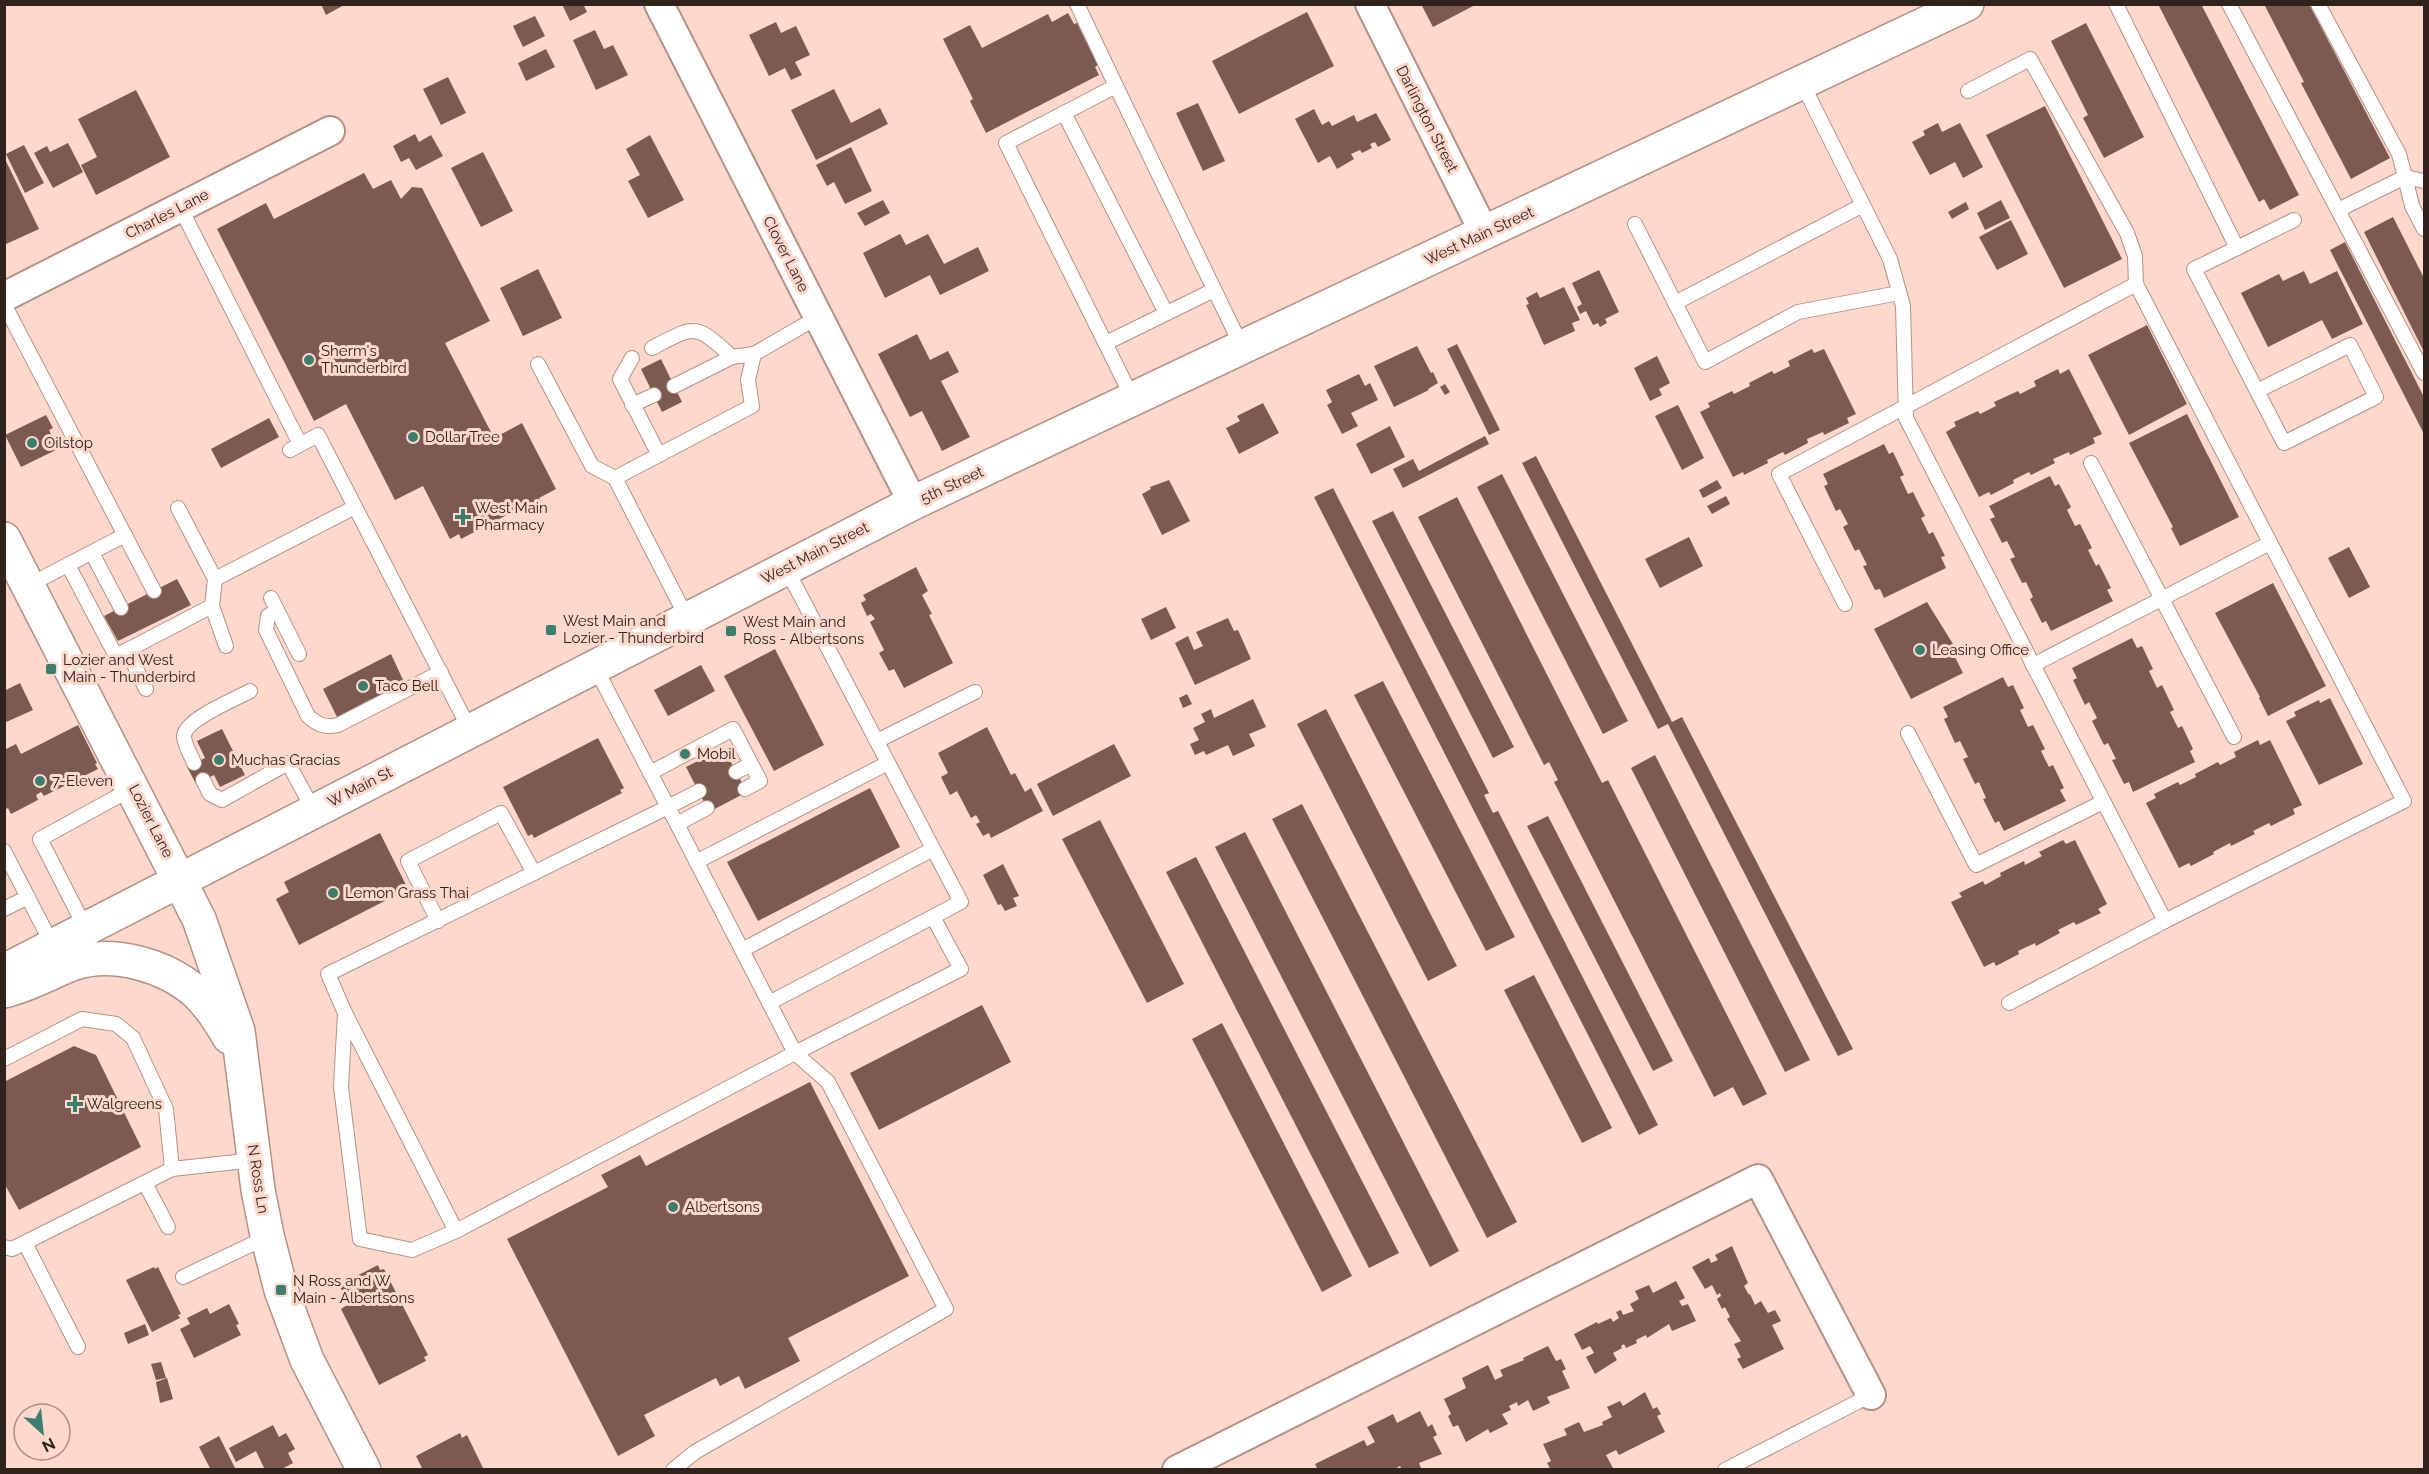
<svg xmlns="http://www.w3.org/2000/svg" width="2429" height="1474" viewBox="0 0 2429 1474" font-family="Raleway,sans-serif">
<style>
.building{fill:#7b5b51}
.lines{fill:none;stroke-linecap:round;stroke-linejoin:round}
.service-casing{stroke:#b49186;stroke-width:16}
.minor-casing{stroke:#b49186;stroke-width:32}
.secondary-casing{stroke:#b49186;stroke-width:36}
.service{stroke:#fff;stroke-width:14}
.minor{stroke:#fff;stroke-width:28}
.secondary{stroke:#fff;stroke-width:33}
.poi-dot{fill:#3b7d6e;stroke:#fed8cb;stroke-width:2}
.labels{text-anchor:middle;stroke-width:6;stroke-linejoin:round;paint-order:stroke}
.street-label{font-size:15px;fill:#30221d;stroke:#fed8cb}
.poi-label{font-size:15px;fill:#30221d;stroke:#fed8cb;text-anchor:start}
</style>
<rect width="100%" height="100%" fill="#fed8cb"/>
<g class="building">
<path d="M321,4H346L326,15Z"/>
<path d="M562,4H583L587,12L570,21Z"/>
<path d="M1421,4H1477L1433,27Z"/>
<path d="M2158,4H2201L2299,195L2270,210L2264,199L2259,202Z"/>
<path d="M2264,4H2309L2390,158L2351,179L2301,83L2304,82Z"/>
<path d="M1307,12L1334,66L1239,114L1212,61Z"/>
<path d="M1068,13L1074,24L1077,23L1098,65L1095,67L1099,75L986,133L970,101L973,99L943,39L970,25L982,48L1048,14L1052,22Z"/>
<path d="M535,16L545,36L523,47L513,26Z"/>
<path d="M776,22L781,33L796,26L810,55L795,62L802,75L791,80L785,68L769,76L749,35Z"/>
<path d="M2086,23L2144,137L2104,158L2083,118L2088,115L2051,41Z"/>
<path d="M595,30L604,49L613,45L628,75L596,90L573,40Z"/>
<path d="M546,49L555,67L526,81L518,63Z"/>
<path d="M448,77L466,113L441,125L423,89Z"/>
<path d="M834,89L851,123L880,108L888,124L816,160L791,110Z"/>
<path d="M136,90L170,157L96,195L81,165L97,157L78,119Z"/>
<path d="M1198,103L1225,161L1203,171L1176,113Z"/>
<path d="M2045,106L2122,259L2064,288L1986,135Z"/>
<path d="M1314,109L1322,125L1329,121L1332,126L1354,115L1357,122L1376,113L1391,140L1378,147L1375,142L1370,144L1372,148L1362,153L1360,150L1351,154L1354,159L1337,169L1330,156L1318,163L1295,119Z"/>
<path d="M1938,123L1942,132L1960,123L1983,167L1963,178L1955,162L1930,175L1912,142L1925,135L1923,131Z"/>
<path d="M415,134L419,142L431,135L443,156L416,170L409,158L401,162L393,146Z"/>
<path d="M650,135L684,200L648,218L628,181L640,175L626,149Z"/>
<path d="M68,143L83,172L53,188L34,153L47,146L50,152Z"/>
<path d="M24,145L44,183L25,193L6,154Z"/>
<path d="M851,147L872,191L845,204L834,182L827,186L816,165Z"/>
<path d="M483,152L513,211L481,227L451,168Z"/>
<path d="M4,157L39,229L4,245Z"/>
<path d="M364,173L373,189L391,180L401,199L412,187L422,188L490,321L445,343L494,438L522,423L556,489L539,498L543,505L526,514L522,507L461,539L459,534L450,539L423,486L395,500L346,404L314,421L217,229L266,203L274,219Z"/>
<path d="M883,200L890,213L865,226L857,213Z"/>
<path d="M2001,200L2010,218L1985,230L1977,213Z"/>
<path d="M1966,202L1969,209L1952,219L1948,212Z"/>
<path d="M2393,217L2424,278V352L2364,232Z"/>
<path d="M2011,220L2028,254L1997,270L1979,237Z"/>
<path d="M900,234L906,245L928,234L944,264L978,247L989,271L940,295L930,275L885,298L863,253Z"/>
<path d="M2345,242L2424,397V434L2330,250Z"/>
<path d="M538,269L562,318L523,336L500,288Z"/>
<path d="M1599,270L1619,312L1605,319L1607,323L1600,327L1598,323L1593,325L1586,311L1580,314L1577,307L1582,304L1572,283Z"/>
<path d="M2304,271L2310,284L2337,271L2363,324L2332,339L2322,320L2268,347L2241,293L2279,274L2283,281Z"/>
<path d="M1564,287L1580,320L1572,323L1575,331L1544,345L1526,305L1529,304L1526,298L1537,292L1540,298Z"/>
<path d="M2147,325L2187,404L2129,435L2088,355Z"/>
<path d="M917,334L930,360L948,351L959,372L941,381L970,437L942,451L922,411L910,417L878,354Z"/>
<path d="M1457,344L1500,430L1489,435L1447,349Z"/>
<path d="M1417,346L1431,373L1433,372L1438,383L1428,389L1429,390L1394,407L1374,366Z"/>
<path d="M1812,349L1814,353L1824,349L1856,414L1847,418L1849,423L1824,435L1823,432L1807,439L1808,443L1785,455L1783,452L1767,460L1768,463L1744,475L1743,472L1733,477L1700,412L1710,407L1708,403L1732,391L1734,394L1750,386L1749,383L1772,371L1774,374L1790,366L1788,361Z"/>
<path d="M1657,356L1670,383L1659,389L1662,395L1650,401L1634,368Z"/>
<path d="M661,359L682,402L662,412L641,369Z"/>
<path d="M2058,369L2060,374L2069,369L2102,434L2093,438L2095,443L2070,455L2069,452L2053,459L2055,463L2031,475L2029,472L2013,480L2014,483L1991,495L1989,492L1979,497L1946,432L1956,426L1954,422L1978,411L1980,414L1996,406L1994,402L2018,391L2020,394L2036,386L2034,381Z"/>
<path d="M1359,374L1365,386L1370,383L1378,400L1351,413L1358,426L1342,434L1327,405L1332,402L1326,390Z"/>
<path d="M1445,384L1450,392L1445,395L1440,387Z"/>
<path d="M1263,403L1279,433L1239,454L1226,428L1240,421L1237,416Z"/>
<path d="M1678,405L1704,458L1682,470L1655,416Z"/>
<path d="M2187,414L2239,517L2180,546L2171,528L2173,527L2129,443Z"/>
<path d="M46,415L53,428L49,430L58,449L21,467L5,435Z"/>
<path d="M269,418L279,437L221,468L211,449Z"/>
<path d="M1390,426L1405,457L1371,474L1356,444Z"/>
<path d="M1485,436L1489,444L1403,488L1393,469L1413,459L1419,471Z"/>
<path d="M1884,444L1889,454L1893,452L1904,475L1900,477L1908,494L1913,492L1925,516L1921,518L1929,534L1933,532L1945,556L1941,557L1946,568L1884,598L1880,589L1875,590L1863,566L1867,565L1859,549L1855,551L1843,527L1848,524L1840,509L1836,511L1824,486L1828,484L1823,474Z"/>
<path d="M1536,456L1672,722L1682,717L1853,1049L1838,1056L1668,724L1658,729L1522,463Z"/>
<path d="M1502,474L1628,721L1603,734L1477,487Z"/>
<path d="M2050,476L2055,486L2059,484L2071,507L2067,510L2075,526L2080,524L2092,548L2088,550L2096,566L2099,564L2111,588L2107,590L2113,601L2051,631L2046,621L2042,623L2030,599L2033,597L2026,582L2022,583L2010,559L2015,557L2007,541L2002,543L1990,519L1995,517L1989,506Z"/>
<path d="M1169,480L1190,521L1162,535L1142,494L1151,489L1150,487Z"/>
<path d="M1717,480L1722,488L1703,498L1699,490Z"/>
<path d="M1333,488L1489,793L1484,795L1493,813L1498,811L1658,1125L1639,1135L1314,497Z"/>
<path d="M1726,496L1730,504L1712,514L1707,506Z"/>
<path d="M1457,497L1602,783L1608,780L1767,1094L1743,1106L1733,1087L1714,1097L1554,782L1558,780L1549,762L1544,765L1418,517Z"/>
<path d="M1393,511L1514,747L1493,758L1372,521Z"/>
<path d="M1689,537L1703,566L1660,588L1645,559Z"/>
<path d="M2349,547L2370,587L2349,598L2328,558Z"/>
<path d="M916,567L928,591L922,595L932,614L929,615L953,663L904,688L894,669L889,671L879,653L884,650L870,622L875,619L871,614L867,616L861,603L866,600L863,595Z"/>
<path d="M177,579L191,605L118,641L104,616Z"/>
<path d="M2273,583L2326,686L2268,716L2259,698L2260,697L2215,613Z"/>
<path d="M1927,602L1953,644L1951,645L1957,656L1955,657L1963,673L1911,699L1874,629Z"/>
<path d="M1166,607L1176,628L1151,640L1141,619Z"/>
<path d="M1228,618L1234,631L1238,630L1251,659L1195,685L1175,643L1188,636L1194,650L1203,646L1196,632Z"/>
<path d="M2132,638L2137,648L2142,646L2153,669L2149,671L2157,688L2162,685L2174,710L2170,712L2178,728L2182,726L2193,749L2190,751L2195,762L2133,792L2129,782L2124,784L2112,760L2116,759L2108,743L2104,745L2092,721L2097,718L2089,702L2085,705L2073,680L2077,678L2072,668Z"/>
<path d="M775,649L824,745L774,771L724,676Z"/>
<path d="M391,654L404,682L372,702L371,699L349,711L350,713L338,719L323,689Z"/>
<path d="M701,665L715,691L668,716L654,690Z"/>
<path d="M2003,677L2008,687L2013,685L2024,708L2020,710L2028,727L2033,725L2045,749L2041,751L2049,767L2053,765L2064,788L2060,790L2066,801L2004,831L1999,821L1995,823L1983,799L1986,798L1979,782L1975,784L1963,759L1968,757L1960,741L1955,743L1944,719L1948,717L1943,707Z"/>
<path d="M1383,681L1515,937L1486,951L1354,695Z"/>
<path d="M20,683L33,710L4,723V691Z"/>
<path d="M1187,694L1192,704L1183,708L1179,698Z"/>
<path d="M2330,698L2363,764L2319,785L2286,721L2296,716L2294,712L2319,700L2320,703Z"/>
<path d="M1253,699L1266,727L1249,734L1255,746L1233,756L1228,745L1206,755L1204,751L1195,755L1190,744L1199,740L1193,728L1205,722L1201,714L1211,709L1214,718Z"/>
<path d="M1326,709L1457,966L1428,981L1297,724Z"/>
<path d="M78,725L97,763L95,764L98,769L44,796L41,792L36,795L38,800L11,814L8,808L4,810V750L16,744L21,754Z"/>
<path d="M987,727L1011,775L1015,773L1025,792L1031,788L1043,811L991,838L989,833L983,836L976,824L980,822L976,815L971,818L957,791L950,795L941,777L948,773L938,753Z"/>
<path d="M222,729L245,775L220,787L214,775L196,784L187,767L205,758L197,741Z"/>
<path d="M598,738L624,788L620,790L622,793L534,838L532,834L528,836L503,787Z"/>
<path d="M2258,740L2260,745L2270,740L2302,805L2293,809L2295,814L2271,826L2269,823L2253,831L2255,834L2231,846L2230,843L2213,852L2214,854L2191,866L2189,863L2179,868L2146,803L2156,798L2154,794L2178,782L2180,785L2196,777L2195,774L2218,762L2220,765L2236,757L2234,752Z"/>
<path d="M1114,744L1131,776L1053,816L1037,784Z"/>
<path d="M723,748L747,792L709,812L686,767Z"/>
<path d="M1655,755L1810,1060L1785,1072L1631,768Z"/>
<path d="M870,788L900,847L758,921L727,862Z"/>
<path d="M1302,804L1517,1222L1487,1238L1272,819Z"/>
<path d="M1548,816L1673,1061L1653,1071L1527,826Z"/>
<path d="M1100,820L1184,984L1147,1003L1062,839Z"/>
<path d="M1245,832L1459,1251L1430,1267L1215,847Z"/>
<path d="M380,833L407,887L403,889L404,891L299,945L276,899L289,892L284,882Z"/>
<path d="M2063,840L2066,844L2075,840L2107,904L2098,909L2101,913L2076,925L2074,922L2058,930L2060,933L2036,946L2035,943L2018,951L2019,954L1996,966L1994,962L1984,967L1951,902L1962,897L1959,893L1983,881L1985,885L2001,876L2000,873L2024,861L2025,865L2042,856L2039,852Z"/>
<path d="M1196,857L1399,1253L1369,1268L1166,872Z"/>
<path d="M1003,864L1019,896L1013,898L1017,906L1005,911L1001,904L998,905L983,875Z"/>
<path d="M1534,975L1612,1128L1582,1143L1504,990Z"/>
<path d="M982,1005L1011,1062L879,1130L850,1073Z"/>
<path d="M1222,1023L1352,1276L1322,1292L1192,1039Z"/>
<path d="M74,1046L96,1055L141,1147L19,1210L4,1183V1082Z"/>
<path d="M810,1082L909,1276L788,1338L800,1361L745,1389L739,1376L720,1386L716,1378L644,1415L655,1436L618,1456L507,1239L608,1187L601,1175L640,1155L646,1166Z"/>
<path d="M1732,1246L1748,1283L1744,1286L1749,1295L1750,1294L1755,1305L1761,1301L1768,1313L1775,1310L1781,1321L1772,1325L1784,1349L1743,1369L1737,1359L1741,1357L1734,1344L1741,1341L1727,1319L1730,1317L1725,1307L1722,1309L1717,1299L1721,1296L1720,1293L1717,1295L1712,1285L1705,1289L1692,1267L1709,1258L1711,1263L1718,1260L1715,1255Z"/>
<path d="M378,1265L380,1270L384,1269L428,1355L424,1357L426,1361L379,1385L341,1309L349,1304L339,1285Z"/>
<path d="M154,1267L155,1269L158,1267L181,1314L178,1315L180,1318L152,1332L126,1280Z"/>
<path d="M1676,1281L1685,1298L1679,1301L1682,1306L1688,1304L1696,1321L1672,1331L1669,1324L1647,1338L1646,1335L1636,1340L1637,1343L1626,1348L1624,1344L1621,1346L1622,1348L1613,1353L1617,1360L1595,1374L1586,1357L1594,1353L1590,1346L1582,1350L1574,1334L1597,1322L1598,1324L1611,1318L1613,1322L1619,1318L1616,1312L1621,1310L1623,1315L1634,1311L1630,1304L1639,1299L1635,1291L1649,1285L1653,1293Z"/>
<path d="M229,1304L239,1324L236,1325L241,1335L194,1358L180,1329L190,1324L187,1318L207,1308L210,1314Z"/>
<path d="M145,1324L149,1335L128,1344L124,1333Z"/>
<path d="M1548,1346L1556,1361L1561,1359L1566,1369L1562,1371L1570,1388L1547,1397L1550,1403L1533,1411L1528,1400L1518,1406L1517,1402L1509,1406L1511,1410L1502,1414L1508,1424L1490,1433L1488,1429L1466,1442L1458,1425L1453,1427L1448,1416L1451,1414L1444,1399L1466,1388L1462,1378L1488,1365L1495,1380L1503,1376L1500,1370L1524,1360L1523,1358Z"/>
<path d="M161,1362L166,1378L156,1380L151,1364Z"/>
<path d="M167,1378L173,1399L160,1403L156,1382Z"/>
<path d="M1645,1392L1653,1409L1657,1407L1661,1414L1657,1416L1665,1432L1619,1455L1616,1450L1606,1455L1614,1470H1551L1547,1463L1551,1461L1543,1444L1567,1435L1564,1429L1579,1422L1584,1432L1603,1425L1602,1422L1612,1417L1607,1407L1620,1401L1623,1406Z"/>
<path d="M1420,1411L1428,1427L1432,1424L1437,1435L1433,1437L1442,1454L1419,1463L1421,1468L1402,1470L1400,1466L1393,1470H1318L1315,1464L1364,1440L1367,1446L1375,1442L1367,1427L1393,1414L1397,1423Z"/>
<path d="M273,1425L279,1437L286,1433L290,1440L295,1449L288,1453L293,1463L280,1470H265L256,1451L236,1462L229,1448Z"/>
<path d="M460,1433L462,1438L467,1435L484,1470H423L416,1456Z"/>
<path d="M219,1436L236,1470H211L199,1447Z"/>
</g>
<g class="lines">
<defs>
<g id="service">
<path d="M2116,4L2237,248L2294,220"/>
<path d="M2229,4L2424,373"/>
<path d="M2318,4L2399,154L2405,177L2424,181"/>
<path d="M1801,81L1890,259L1903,306L1906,418L2165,921L2404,801L2136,284L1779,474L1845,604"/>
<path d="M1116,86L1242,347"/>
<path d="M1968,91L2030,59L2127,233L2135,256L2136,284"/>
<path d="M1064,113L1116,86L1077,4"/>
<path d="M180,207L300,444"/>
<path d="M2338,210L2405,177L2412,206L2424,229"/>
<path d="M1635,224L1705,362L1798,312L1899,293"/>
<path d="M2237,248L2194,269L2257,391L2350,345L2376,397L2284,443L2257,391"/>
<path d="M1675,303L1863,205"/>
<path d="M4,304L154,591"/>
<path d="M1106,343L1214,290"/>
<path d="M652,348C696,325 695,323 732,357"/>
<path d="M632,358L620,379L659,455"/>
<path d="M538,364L592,466L615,478L687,618"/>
<path d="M674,386L732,357L754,354"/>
<path d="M1133,399L1006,143L1064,113L1166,313"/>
<path d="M632,405L654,395"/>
<path d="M290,450L318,435L470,730"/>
<path d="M2091,463L2234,737"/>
<path d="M615,478L752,406L748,380L754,354L818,317"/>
<path d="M92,553L121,608"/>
<path d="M68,565L116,656L212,606L215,579L178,508"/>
<path d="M215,579L355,507"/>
<path d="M29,585L125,535"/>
<path d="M271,598L299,654"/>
<path d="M212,606L226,646"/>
<path d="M277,610L268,616L266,630L308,716C318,725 325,728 338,725L441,672"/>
<path d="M127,650L146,689"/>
<path d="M2033,665L2270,543"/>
<path d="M595,667L668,807L677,824L795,1053L456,1231L412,1250L360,1239L341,1087L345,1013L328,974L668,807L699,791"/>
<path d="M1908,733L1976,865L2103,802"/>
<path d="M877,741L975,692"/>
<path d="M194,763C191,755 184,744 184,736C185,719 236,699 250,691"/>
<path d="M736,772L751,764"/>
<path d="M650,773L733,729L760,781L745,789"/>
<path d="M203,780L210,794L222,800L288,763L314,811"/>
<path d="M677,824L707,808"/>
<path d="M4,851L53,946"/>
<path d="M696,862L888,763"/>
<path d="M4,909L28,897"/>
<path d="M438,921L408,861L501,813L534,873"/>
<path d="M86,929L40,839L133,788"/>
<path d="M742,950L933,849"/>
<path d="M769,1003L961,902L786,568"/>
<path d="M2009,1003L2165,921"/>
<path d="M345,1013L456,1231"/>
<path d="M4,1059L82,1019L116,1024L133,1038L166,1109L172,1169"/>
<path d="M145,1183L168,1227"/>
<path d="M25,1243L78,1347"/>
<path d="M4,1247L12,1249L172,1169L254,1160"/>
<path d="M183,1277L267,1237"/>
<path d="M673,1470L695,1452L946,1309L828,1082L795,1053L961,969L933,917"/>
<path d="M1725,1470L1871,1395"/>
</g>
<g id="minor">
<path d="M659,4L913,503"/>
<path d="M1370,4L1485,234"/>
<path d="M4,297L330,131"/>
<path d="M1177,1470L1758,1179L1871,1395"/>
</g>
<g id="secondary">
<path d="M4,539L199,919L238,1031L258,1190L267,1235L281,1290L307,1360L364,1470"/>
<path d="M4,971L913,503L1967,4"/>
<path d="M4,991C29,985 49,973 72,964C113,950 165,965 197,993C210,1006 220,1021 229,1037"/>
</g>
</defs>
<use href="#service" class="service-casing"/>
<use href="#minor" class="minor-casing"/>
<use href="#secondary" class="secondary-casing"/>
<use href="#service" class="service"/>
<use href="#minor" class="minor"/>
<use href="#secondary" class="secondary"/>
</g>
<g class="poi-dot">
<circle cx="309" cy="360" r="6"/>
<circle cx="413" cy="437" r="6"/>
<circle cx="32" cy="443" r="6"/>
<path d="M460 508h6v6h6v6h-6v6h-6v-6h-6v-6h6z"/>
<rect x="545" y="624" width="12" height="12" rx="3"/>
<rect x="725" y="625" width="12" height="12" rx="3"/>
<circle cx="1920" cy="650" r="6"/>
<rect x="45" y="663" width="12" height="12" rx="3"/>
<circle cx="363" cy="686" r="6"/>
<circle cx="685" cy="754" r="6"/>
<circle cx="219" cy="760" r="6"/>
<circle cx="40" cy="781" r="6"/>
<circle cx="333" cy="893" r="6"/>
<path d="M72 1095h6v6h6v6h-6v6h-6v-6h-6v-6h6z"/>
<circle cx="673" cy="1207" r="6"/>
<rect x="275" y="1284" width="12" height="12" rx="3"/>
</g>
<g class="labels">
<g class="street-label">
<text transform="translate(1427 119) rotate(63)" y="5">Darlington Street</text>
<text transform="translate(167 214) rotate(-27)" y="5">Charles Lane</text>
<text transform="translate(1479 236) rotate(-25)" y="5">West Main Street</text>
<text transform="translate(786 254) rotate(63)" y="5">Clover Lane</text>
<text transform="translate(952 485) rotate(-25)" y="5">5th Street</text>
<text transform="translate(815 553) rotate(-27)" y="5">West Main Street</text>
<text transform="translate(360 787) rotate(-27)" y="5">W Main St</text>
<text transform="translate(151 821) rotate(63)" y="5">Lozier Lane</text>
<text transform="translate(258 1179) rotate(81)" y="5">N Ross Ln</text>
</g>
<g class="poi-label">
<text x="321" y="356">Sherm's<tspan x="321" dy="17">Thunderbird</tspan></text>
<text x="425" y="442">Dollar Tree</text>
<text x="44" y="448">Oilstop</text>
<text x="475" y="513">West Main<tspan x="475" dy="17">Pharmacy</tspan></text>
<text x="563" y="626">West Main and<tspan x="563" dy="17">Lozier - Thunderbird</tspan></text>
<text x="743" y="627">West Main and<tspan x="743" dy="17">Ross - Albertsons</tspan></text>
<text x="1932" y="655">Leasing Office</text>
<text x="63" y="665">Lozier and West<tspan x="63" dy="17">Main - Thunderbird</tspan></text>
<text x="375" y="691">Taco Bell</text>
<text x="697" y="759">Mobil</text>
<text x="231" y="765">Muchas Gracias</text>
<text x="52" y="786">7-Eleven</text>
<text x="345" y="898">Lemon Grass Thai</text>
<text x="87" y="1109">Walgreens</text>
<text x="685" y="1212">Albertsons</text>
<text x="293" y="1286">N Ross and W<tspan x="293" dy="17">Main - Albertsons</tspan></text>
</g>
</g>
<rect width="2429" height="1474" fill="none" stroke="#30221d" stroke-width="12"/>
<g transform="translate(42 1432) rotate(153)"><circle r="28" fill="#fed8cb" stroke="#ac8f85" stroke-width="1.5"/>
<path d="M0-4.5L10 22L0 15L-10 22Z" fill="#3b7d6e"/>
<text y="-9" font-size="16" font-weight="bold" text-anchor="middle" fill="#30221d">N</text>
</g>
</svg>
